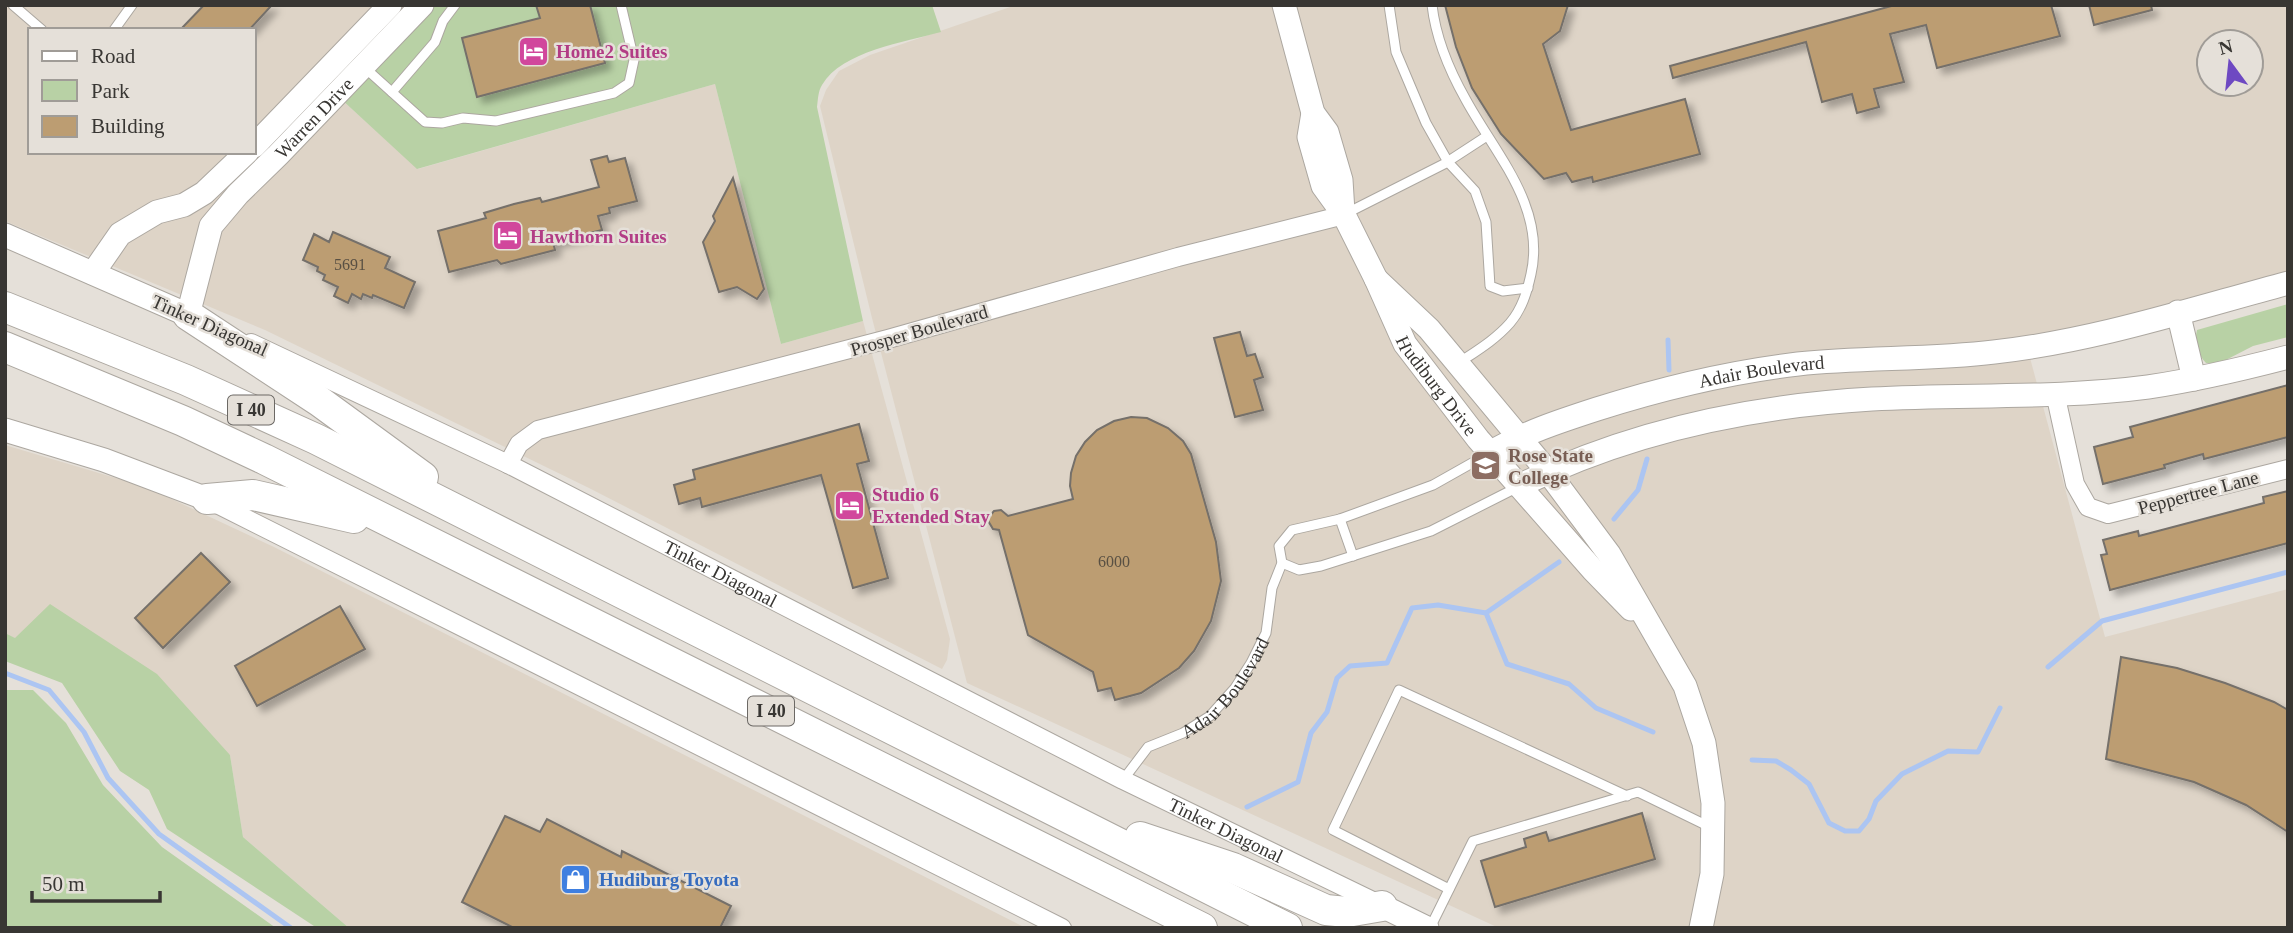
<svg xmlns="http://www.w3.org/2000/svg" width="2293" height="933" viewBox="0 0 2293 933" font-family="'Times New Roman',serif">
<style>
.built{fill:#ded4c7;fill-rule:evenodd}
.green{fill:#b8d1a5}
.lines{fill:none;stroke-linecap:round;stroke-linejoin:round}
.stream{stroke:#acc5f2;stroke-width:5}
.building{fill:#bc9d72;stroke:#75706a;stroke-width:2;filter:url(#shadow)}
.lane-casing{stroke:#aca7a0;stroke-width:11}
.street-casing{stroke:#aca7a0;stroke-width:20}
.secondary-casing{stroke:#aca7a0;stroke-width:25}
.highway-casing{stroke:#aca7a0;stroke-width:32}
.lane{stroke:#fff;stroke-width:9}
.street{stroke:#fff;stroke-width:18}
.secondary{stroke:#fff;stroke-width:23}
.highway{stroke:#fff;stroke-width:30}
.labels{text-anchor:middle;stroke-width:5;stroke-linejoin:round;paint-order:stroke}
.number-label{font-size:16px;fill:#595043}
.shield{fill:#e5e0d9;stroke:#6c6965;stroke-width:2}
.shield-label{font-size:18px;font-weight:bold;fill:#383633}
.hotel-label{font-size:19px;font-weight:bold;fill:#b23c85;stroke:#e5e0d9;text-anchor:start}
.street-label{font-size:19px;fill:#383633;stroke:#e5e0d9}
.education-label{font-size:19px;font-weight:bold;fill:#785e54;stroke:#e5e0d9;text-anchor:start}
.shop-label{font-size:19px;font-weight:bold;fill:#366cbe;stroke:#e5e0d9;text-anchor:start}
</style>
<defs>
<filter id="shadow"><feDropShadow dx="6" dy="6" stdDeviation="3.5" flood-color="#0004"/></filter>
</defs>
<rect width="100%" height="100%" fill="#e5e0d9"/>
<g class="built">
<path d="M5,5H377L311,72L418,169L715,84L781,344L863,321L950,639L947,660L942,669L589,488L265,330L5,221ZM30,30H254V152H30Z"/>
<path d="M1016,5H2288V271L2026,343L2105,637L2288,589V928H1499L967,683L872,318L820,106L826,90L839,71L870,55ZM2209,42H2251V84H2209Z"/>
<path d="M5,445L146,487L274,547L1026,928H349L243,837L230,755L5,633Z"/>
</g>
<g class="green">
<path d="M427,5H932L941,32C905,42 842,51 822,85C818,91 818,100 817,107L863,321L781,344L715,84L417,169L341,99Z"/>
<path d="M2288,304V337L2253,346L2220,363H2206C2198,355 2194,341 2197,330Z"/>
<path d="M50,604L157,674L230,755L243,837L349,928H317L167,829L149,790L120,771L62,683L5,661V633L15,638Z"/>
<path d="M5,690H33L66,723L103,785L162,847L276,928H5Z"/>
</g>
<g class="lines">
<g class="stream">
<path d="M1668,340L1669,370"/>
<path d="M1614,519L1638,490L1647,459"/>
<path d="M1486,613L1559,562"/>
<path d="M2048,667L2102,621L2288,572"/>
<path d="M5,673L49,690L84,732L108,778L159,834L291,928"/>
<path d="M1752,760L1776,761L1791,770L1809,784L1829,823L1845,831H1859L1869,819L1876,801L1902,774L1948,751L1978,752L2000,708"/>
<path d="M1247,807L1298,782L1311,733L1327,712L1337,678L1350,666L1387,663L1412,608L1438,605L1486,613L1507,664L1569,684L1596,708L1653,732"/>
</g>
</g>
<g class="building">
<path d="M204,5H272L249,30H180Z"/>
<path d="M536,5H590L605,63L477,97L462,38L540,18Z"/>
<path d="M1445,5H1568L1560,31L1543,44L1571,130L1685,99L1700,154L1593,182L1592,177L1572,182L1566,173L1544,179L1501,134L1472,88L1456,47Z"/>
<path d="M1895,5H2051L2060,36L1937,68L1926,25L1890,34L1904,82L1874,89L1879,107L1857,113L1852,94L1822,102L1806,42L1673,78L1670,66Z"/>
<path d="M2089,5H2151L2152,10L2094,25Z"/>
<path d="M607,156L609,162L625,158L637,201L609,208L610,213L598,216L602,230L553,242L555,250L501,264L497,260L449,272L438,231L486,218L484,213L514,204L540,198L542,202L599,187L591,160Z"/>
<path d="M733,178L764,289L757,299L737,287L719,292L703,242L715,221L713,216Z"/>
<path d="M333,232L390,257L385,268L415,282L404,308L373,295L372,298L363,294L361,299L352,294L348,303L334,296L338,287L323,280L325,275L317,271L318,267L303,260L314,234L329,242Z"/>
<path d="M1240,332L1247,356L1255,354L1263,377L1254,380L1263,410L1235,417L1214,338Z"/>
<path d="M2288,385V437L2204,459L2203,454L2164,465L2165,468L2103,484L2094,447L2133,437L2130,427Z"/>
<path d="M1131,417L1147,418L1168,428L1183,441L1191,454L1216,542L1221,581L1211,621L1194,651L1179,668L1141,693L1115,700L1111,688L1098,691L1093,672L1028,635L999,530L993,529L987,519L994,511L1001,510L1008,516L1073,499L1070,486L1071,473L1076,456L1085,442L1097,430L1114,421Z"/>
<path d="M859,424L869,461L857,464L888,578L853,588L821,475L702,507L700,498L679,504L674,485L695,479L693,470Z"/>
<path d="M2288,491V543L2110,590L2101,555L2107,554L2103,540L2138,531L2139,536L2264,503L2263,497Z"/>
<path d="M201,553L230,582L163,648L135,618Z"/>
<path d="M340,606L365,649L257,706L235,666Z"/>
<path d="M2121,657L2177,668L2225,683L2274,702L2288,710V832L2246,805L2194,782L2106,759Z"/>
<path d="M1642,813L1655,859L1495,907L1481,861L1526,847L1524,839L1546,832L1549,841Z"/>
<path d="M505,816L540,832L547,819L621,857L622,851L731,906L720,928H514L462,902Z"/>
</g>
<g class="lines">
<defs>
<g id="lane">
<path d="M13,5L42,30"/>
<path d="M1389,5L1396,52L1426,123L1448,162L1475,191L1486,222L1490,286L1503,291L1528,288"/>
<path d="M1432,5C1436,40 1449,70 1466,100C1496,155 1546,207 1531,274C1527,292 1522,309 1510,323C1496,339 1478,350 1460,362"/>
<path d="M114,30L132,5"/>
<path d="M364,67L425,122L442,123L463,118L496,121L614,93L629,83L634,60L621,5"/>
<path d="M392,92L435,42L443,21L455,5"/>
<path d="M1345,214L1444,164L1487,136"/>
<path d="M1340,519L1353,556"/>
<path d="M1282,563L1299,570L1321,566L1431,531L1518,487"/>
<path id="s1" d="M1123,780L1148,747L1183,733L1210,716L1235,688L1251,663L1266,633L1272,588L1282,563L1279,546L1292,530L1340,519L1433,485L1488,454"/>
<path d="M1449,889L1333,830L1399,690L1627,796"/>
<path d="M1430,928L1473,841L1638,792L1712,828"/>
</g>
<g id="street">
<path id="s2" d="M251,343L508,464L1123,780L1379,904"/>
<path d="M2055,393L2075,484L2088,507L2108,514L2288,469"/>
<path d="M508,464L519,444L538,430L888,339L1178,257L1344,215"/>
<path d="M213,502L1062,928"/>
</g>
<g id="secondary">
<path d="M1284,5L1313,113L1327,132L1341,180L1343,212"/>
<path id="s3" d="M1313,113L1309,137L1323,186L1344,215L1376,279L1405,344L1478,439L1593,570L1631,609"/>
<path d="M254,146L390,5"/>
<path id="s4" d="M5,235L188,315L211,226L238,194L278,155L422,5"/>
<path d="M93,273L120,234L157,212L184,205L204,193L247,152"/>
<path d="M1376,279L1429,329L1548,472L1609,554L1685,686L1704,743L1713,803L1712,874L1701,928"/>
<path d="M2178,312L2194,379"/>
<path d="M5,430L104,460L207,499"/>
<path id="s5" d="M1490,453C1523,433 1560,421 1597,409C1663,388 1730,372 1798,364C1863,357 1929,360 1994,352C2094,341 2191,309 2288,283"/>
<path d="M1519,486C1628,432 1751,406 1872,399C1964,394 2057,399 2148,387C2195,380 2242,369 2288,357"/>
<path d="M1382,906L1427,928"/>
</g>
<g id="highway">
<path d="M5,307L186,380L316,439L1287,928"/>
<path d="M188,315L319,401L423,477"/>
<path d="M5,347L183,421L264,459L1202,928"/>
<path d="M207,499L253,495L354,518"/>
<path d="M1140,837L1233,868L1326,910L1347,912L1382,906"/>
</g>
</defs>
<use href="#lane" class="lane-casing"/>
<use href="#street" class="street-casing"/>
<use href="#secondary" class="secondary-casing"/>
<use href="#highway" class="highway-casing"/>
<use href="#lane" class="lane"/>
<use href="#street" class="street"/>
<use href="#secondary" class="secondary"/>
<use href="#highway" class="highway"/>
</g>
<defs>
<symbol id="hotel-square" viewBox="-11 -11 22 22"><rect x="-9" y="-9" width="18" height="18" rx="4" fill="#d1479c" stroke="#e5e0d9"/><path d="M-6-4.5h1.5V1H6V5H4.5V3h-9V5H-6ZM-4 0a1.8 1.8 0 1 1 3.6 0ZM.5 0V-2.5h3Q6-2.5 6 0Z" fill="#fff"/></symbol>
<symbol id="university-square" viewBox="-11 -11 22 22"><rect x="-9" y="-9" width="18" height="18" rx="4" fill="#8d6e63" stroke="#e5e0d9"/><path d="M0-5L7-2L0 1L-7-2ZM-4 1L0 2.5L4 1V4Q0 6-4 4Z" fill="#fff"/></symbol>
<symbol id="shop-square" viewBox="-11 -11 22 22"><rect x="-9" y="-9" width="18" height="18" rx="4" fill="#3f7fe0" stroke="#e5e0d9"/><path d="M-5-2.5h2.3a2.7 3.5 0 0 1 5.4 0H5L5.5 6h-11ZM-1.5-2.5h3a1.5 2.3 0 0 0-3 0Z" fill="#fff"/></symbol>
</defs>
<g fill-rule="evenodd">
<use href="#hotel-square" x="516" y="34" width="35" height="35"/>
<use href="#hotel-square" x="490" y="218" width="35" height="35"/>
<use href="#university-square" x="1468" y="448" width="35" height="35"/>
<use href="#hotel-square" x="832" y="488" width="35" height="35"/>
<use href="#shop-square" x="558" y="862" width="35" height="35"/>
</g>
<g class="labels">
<g class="number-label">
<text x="350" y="270">5691</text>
<text x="1114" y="567">6000</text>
</g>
<g class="shield">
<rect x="228" y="395.5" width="46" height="29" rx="5"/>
<rect x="748" y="696.5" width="46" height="29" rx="5"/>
</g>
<g class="shield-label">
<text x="251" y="416">I 40</text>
<text x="771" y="717">I 40</text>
</g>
<g class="hotel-label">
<text x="556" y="58">Home2 Suites</text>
<text x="530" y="243">Hawthorn Suites</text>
<text x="872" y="501">Studio 6<tspan x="872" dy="22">Extended Stay</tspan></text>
</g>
<g class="street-label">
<text dy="7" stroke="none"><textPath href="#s4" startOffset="441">Warren Drive</textPath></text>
<text transform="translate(210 325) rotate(24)" y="7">Tinker Diagonal</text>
<text transform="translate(919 330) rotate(-16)" y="7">Prosper Boulevard</text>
<text dy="7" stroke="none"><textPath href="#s5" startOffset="285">Adair Boulevard</textPath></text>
<text dy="7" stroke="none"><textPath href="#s3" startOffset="306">Hudiburg Drive</textPath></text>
<text transform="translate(2198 492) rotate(-15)" y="7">Peppertree Lane</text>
<text dy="7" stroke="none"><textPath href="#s2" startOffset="523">Tinker Diagonal</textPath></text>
<text dy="7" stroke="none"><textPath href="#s1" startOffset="142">Adair Boulevard</textPath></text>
<text dy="7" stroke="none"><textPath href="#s2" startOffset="1090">Tinker Diagonal</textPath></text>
</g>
<g class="education-label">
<text x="1508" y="462">Rose State<tspan x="1508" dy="22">College</tspan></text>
</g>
<g class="shop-label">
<text x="599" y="886">Hudiburg Toyota</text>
</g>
</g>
<rect width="2293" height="933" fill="none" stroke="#383633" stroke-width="14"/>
<rect x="28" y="28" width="228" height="126" fill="#e5e0d9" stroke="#a09c97" stroke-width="2"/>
<rect x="42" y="51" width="35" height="10" fill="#ffffff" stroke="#a09c97" stroke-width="2"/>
<text x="91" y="63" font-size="21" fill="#383633">Road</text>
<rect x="42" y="80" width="35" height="21" fill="#b8d1a5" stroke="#a09c97" stroke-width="2"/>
<text x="91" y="98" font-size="21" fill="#383633">Park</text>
<rect x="42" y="116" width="35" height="21" fill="#bc9d72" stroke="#a09c97" stroke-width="2"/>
<text x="91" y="133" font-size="21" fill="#383633">Building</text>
<g transform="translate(2230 63) rotate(345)"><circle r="33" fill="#e5e0d9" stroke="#a09c97" stroke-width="2"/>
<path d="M0-5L12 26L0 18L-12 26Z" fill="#6e49c2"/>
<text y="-10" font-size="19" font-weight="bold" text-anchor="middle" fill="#383633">N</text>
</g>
<path d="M32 891v10h128v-10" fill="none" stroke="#383633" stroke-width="3.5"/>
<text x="42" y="891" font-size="21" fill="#383633" stroke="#e5e0d9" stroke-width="5" paint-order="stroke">50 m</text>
</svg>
